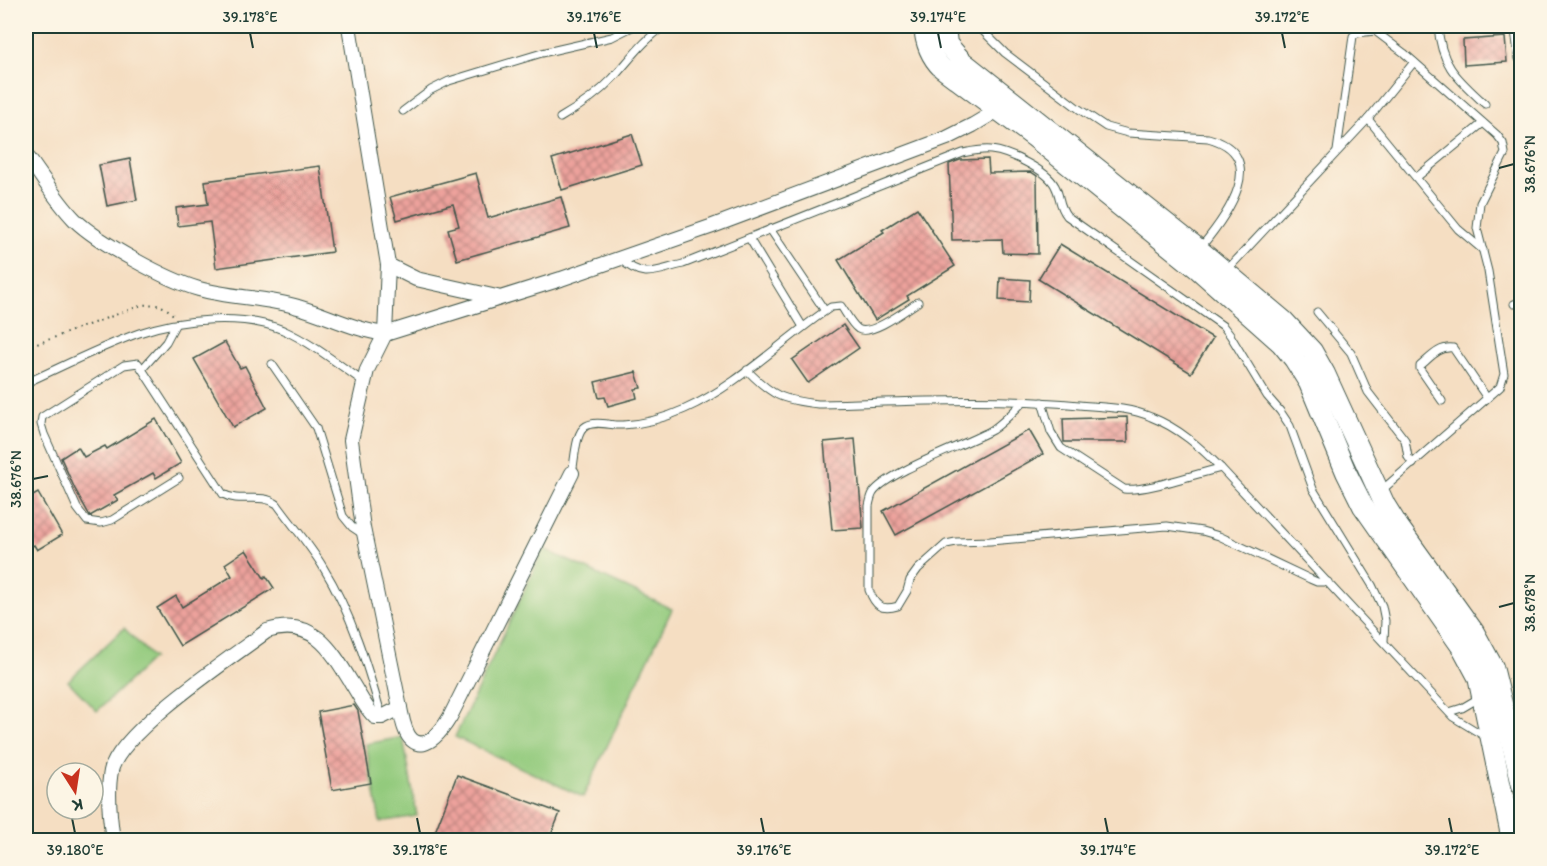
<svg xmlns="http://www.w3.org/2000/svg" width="1547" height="866" viewBox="0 0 1547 866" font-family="Itim,sans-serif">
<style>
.green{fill:#93ca7d;stroke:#598458;stroke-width:1.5}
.building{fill:url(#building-cross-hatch)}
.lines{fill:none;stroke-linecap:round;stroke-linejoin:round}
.service-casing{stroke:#3f5549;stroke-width:9}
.minor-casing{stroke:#3f5549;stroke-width:16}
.secondary-casing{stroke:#3f5549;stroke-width:22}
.path{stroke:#3f5549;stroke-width:2;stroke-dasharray:1.5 4.5;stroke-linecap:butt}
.service{stroke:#fff;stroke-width:7}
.minor{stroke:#fff;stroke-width:14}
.secondary{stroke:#fff;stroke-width:20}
.ticks{fill:none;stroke:#1f3d34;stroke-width:2}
.neatline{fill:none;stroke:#1f3d34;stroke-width:2}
.ticks-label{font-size:15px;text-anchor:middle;fill:#1f3d34}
</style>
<defs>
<pattern id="building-cross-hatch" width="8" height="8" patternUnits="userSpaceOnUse" patternTransform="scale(1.5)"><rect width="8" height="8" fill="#eda29c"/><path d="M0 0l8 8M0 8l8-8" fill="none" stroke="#bf8580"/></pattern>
</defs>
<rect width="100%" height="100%" fill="#fcf5e5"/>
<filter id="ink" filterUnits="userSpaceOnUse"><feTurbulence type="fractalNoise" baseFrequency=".0167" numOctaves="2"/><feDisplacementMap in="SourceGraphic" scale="12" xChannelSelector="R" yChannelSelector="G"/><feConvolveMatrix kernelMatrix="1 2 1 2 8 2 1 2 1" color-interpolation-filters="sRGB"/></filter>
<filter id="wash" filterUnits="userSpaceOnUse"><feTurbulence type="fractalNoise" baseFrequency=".008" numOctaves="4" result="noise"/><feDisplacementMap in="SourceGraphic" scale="24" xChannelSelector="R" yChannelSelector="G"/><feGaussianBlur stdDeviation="1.35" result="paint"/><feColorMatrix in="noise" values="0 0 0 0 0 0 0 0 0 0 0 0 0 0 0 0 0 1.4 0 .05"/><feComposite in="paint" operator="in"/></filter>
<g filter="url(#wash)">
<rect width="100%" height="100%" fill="#f5dec2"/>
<g class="green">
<path d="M544,549L672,609L583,797L455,737Z"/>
<path d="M124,628L153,658L97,711L68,681Z"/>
<path d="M403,737L417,816L380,822L366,744Z"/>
</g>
<g id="blocks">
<g class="building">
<path d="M1505,37L1507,62L1464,65L1463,40Z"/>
<path d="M632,134L642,165L562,190L552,159Z"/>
<path d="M130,159L137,200L107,206L99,165Z"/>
<path d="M988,159L989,173L1031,172L1037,176L1038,254L1003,253L1002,239L952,240L949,164L960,160Z"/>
<path d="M320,166L332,252L216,268L210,222L178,226L176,208L208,204L205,181Z"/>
<path d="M476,173L488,218L561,197L570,228L457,260L448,229L459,226L453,204L397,220L390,197Z"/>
<path d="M917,208L955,266L907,296L909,299L875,320L838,260L884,232L882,230Z"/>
<path d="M1060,244L1213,338L1191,373L1038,279Z"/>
<path d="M1000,278L1030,280L1029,302L999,300Z"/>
<path d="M843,325L859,348L808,383L792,360Z"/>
<path d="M225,342L240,368L245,366L267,408L233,427L194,359Z"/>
<path d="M636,372L641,388L635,389L637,398L608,406L605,397L599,398L595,382Z"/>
<path d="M1127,417L1128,442H1064L1063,419Z"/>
<path d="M156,419L181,463L156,478L153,473L114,495L118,500L90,516L75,489L61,458L78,447L84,457L105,446L107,449Z"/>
<path d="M1029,430L1043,454L896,535L883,511Z"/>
<path d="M855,439L863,528L832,530L824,442Z"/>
<path d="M38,493L62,535L37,550L34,545L26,549V500Z"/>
<path d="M246,550L264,578L266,576L274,588L180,646L157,608L176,596L182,607L232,576L225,564Z"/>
<path d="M354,705L358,711L371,783L332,790L318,712Z"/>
<path d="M457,775L560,813L549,840H442L433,837Z"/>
</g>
</g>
</g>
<g filter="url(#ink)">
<use href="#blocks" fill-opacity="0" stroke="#3f5549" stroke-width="1.5"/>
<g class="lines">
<defs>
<g id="service">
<path d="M908,26H916"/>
<path d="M978,26L1005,53L1079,109L1106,127L1128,133L1208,138C1272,155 1226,217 1201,247"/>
<path d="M1438,26C1441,66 1457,78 1485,104"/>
<path d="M403,111L431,90L449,81L542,53L612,37L634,26"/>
<path d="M560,118C579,107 597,95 612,79C629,61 644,39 665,26"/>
<path d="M1368,119L1458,229L1483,250"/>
<path d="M1337,151L1353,36L1357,33L1375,31L1404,53L1497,135L1503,143L1505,153L1480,203L1477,228L1488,271L1504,374L1500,387L1382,490"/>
<path d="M1417,177L1483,123"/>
<path d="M770,229L825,311"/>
<path d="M749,238L803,327"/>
<path d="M620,259C644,280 654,271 683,264L963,153C973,151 982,149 991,150C1009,152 1047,170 1055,186C1061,197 1058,205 1067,216L1223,326L1230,335L1267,396L1280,411L1290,426L1313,489L1372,585L1382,606L1385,621L1384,641"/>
<path d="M1226,271L1368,119L1414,62"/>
<path d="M1514,304L1522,301"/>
<path d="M1317,312L1351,353L1368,392L1405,440L1408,457L1413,464"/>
<path d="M272,364L316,428L343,516L352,527L364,535"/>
<path d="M143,368L166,342L175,325"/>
<path d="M747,370C772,396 782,400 818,404C904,402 993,397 1079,405C1103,407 1129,407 1151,417C1179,428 1200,447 1221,468L1453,717L1486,737"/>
<path d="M26,383C63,366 100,347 139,333C180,319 242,313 283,330C312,343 338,364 364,382"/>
<path d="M1442,401L1420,369V366C1430,358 1439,346 1453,348L1487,398"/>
<path d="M1023,402C1013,412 1004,422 992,430C967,444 887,472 873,493C871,496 870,501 869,506V590C875,606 881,611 898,606L907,591L910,580L918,569L946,544L956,542L990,541L1167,526L1202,531L1219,536L1310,579L1317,582H1328"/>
<path d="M1042,402L1051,432L1061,448L1124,489C1144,492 1198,473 1221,468"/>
<path d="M572,473C575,460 575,432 586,426C597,420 611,426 623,425C644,424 665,418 685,409C739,385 782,340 831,307L841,306C846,313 851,324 858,329C871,337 907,309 918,302"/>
<path d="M179,478L112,520L101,523L87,521L77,508L44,434L41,424L42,417L124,365L138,363L223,494C240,504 260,492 277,504C292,525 310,545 323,567C352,614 367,665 382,717"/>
<path d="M1449,712L1462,708L1479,698"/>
</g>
<g id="minor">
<path d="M349,26L388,265L385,334L367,370L351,440L363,528L400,708C402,717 404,733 412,740C427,753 444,727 450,717L572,473"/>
<path d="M1518,26L1522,57"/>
<path d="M26,155C42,176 56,201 75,220C99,243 167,280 199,289C231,298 266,297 298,307C327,315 354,330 385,334L561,279L710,227L947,138L973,125L998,110"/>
<path d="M388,265L416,279L497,297"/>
<path d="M113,840C110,820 107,792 111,771C119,732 232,657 267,631C311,617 330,647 351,682C359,694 364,707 375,717H382L400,708"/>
</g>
<g id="secondary">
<path d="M924,26C925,42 930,56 942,68L1034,137L1199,270L1281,343L1294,359L1309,383L1346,472L1363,506L1463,649L1478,677L1512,840"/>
<path d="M945,26L947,44L962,61L1191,243L1284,321L1312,351L1325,374L1385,505L1398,526L1474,632L1493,667L1522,785"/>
</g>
</defs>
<use href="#service" class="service-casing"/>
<use href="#minor" class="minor-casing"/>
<use href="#secondary" class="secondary-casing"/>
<path class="path" d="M26,348L142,305C155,304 164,304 173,315"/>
<use href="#service" class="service"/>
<use href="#minor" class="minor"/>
<use href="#secondary" class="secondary"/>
</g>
</g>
<path class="ticks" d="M250,33L253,48M594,33L597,48M938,33L941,48M1282,33L1285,48M1499,168L1514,164M33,479L48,476M1499,607L1514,603M72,818L75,833M417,818L420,833M761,818L764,833M1105,818L1108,833M1449,818L1452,833"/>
<rect width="1547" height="866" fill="none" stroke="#fcf5e5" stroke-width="66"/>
<g transform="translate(75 791) rotate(168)"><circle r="28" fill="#fcf5e5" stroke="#a4ab9e" stroke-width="1.5"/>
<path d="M0-4.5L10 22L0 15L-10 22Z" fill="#c8321e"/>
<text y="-9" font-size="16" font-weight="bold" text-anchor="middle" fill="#1f3d34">K</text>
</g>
<rect x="33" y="33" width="1481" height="800" class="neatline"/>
<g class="ticks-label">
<text x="250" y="22">39.178°E</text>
<text x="594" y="22">39.176°E</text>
<text x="938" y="22">39.174°E</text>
<text x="1282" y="22">39.172°E</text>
<text transform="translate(1530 164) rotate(-90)" y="5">38.676°N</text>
<text transform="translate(16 479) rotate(-90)" y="5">38.676°N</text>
<text transform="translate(1530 603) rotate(-90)" y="5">38.678°N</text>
<text x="75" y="855">39.180°E</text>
<text x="420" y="855">39.178°E</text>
<text x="764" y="855">39.176°E</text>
<text x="1108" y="855">39.174°E</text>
<text x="1452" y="855">39.172°E</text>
</g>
</svg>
